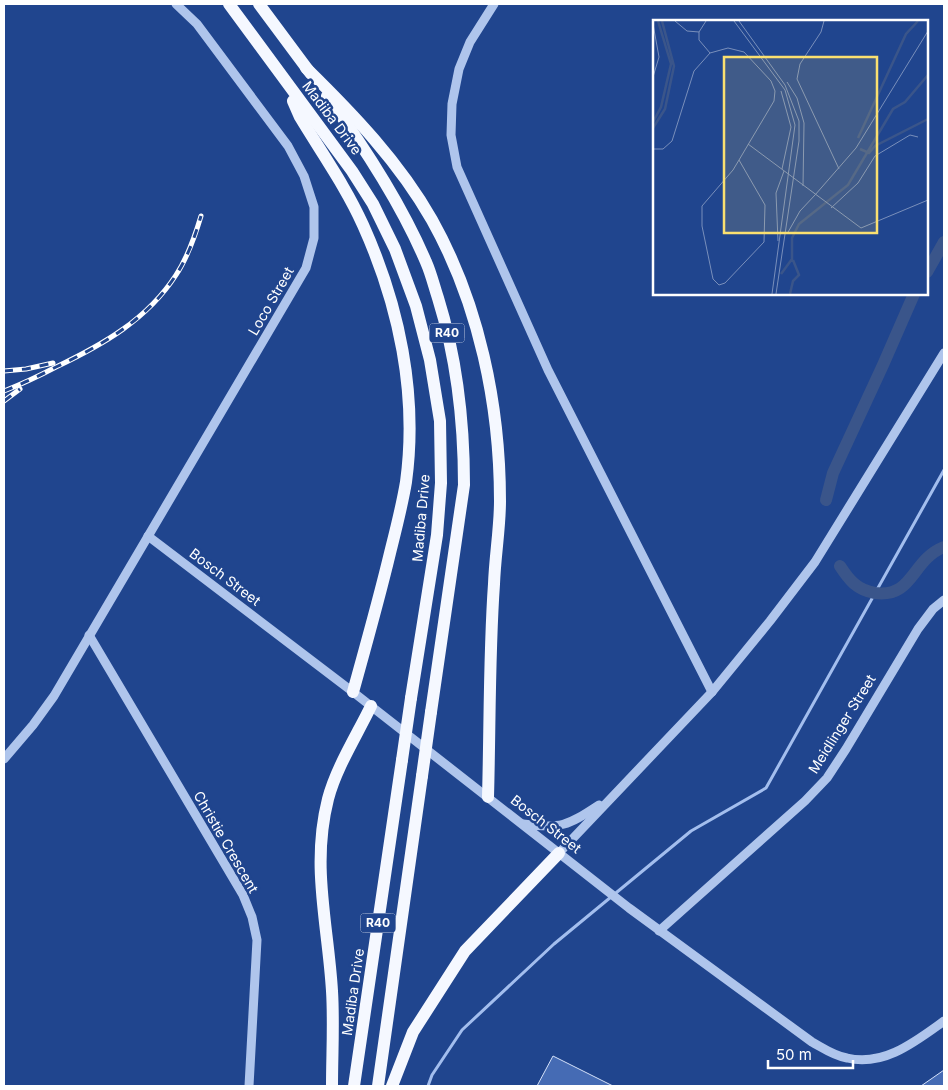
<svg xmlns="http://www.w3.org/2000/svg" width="948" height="1090" viewBox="0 0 948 1090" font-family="Inter,sans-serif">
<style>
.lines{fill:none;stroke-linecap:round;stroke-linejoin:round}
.stream{stroke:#a3beee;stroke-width:3}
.canal{stroke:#3a558a;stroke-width:12}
.building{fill:#456bb4;stroke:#d4e1f9}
.minor{stroke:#afc5ec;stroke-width:9}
.major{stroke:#f5f8ff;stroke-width:12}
.rail-casing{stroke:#fff;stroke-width:5}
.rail{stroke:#20458e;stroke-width:3;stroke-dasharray:9;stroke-linecap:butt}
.major-bridge{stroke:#f5f8ff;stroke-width:12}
.labels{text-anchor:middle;stroke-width:5;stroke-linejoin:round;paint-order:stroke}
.shield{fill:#20458e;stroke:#bcc7dd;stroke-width:1}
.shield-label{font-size:12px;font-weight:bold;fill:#fff}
.street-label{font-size:14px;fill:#fff;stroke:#20458e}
.inset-river{fill:none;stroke:#3a558a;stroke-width:2.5}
.inset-road{fill:none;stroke:#798fbb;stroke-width:1}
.view{fill:#fae070;fill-opacity:0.15;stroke:#fae070;stroke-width:2.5}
.inset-edge{fill:none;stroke:#fff;stroke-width:2.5}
</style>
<rect width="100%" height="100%" fill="#20458e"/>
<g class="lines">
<path class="stream" d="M428,1086L432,1075L462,1030L554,944L691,831L766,788L944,470"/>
<g class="canal">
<path d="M927,272L944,242"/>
<path d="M826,500L833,473L883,365L914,294"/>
<path d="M840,566C849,580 857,590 875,593C914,598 911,560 944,547"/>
</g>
</g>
<g class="building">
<path d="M553,1056L613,1086H537Z"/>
<path d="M944,1070V1086H921Z"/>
</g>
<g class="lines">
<g class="minor">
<path d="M494,4L470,42L459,69L452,104L451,135L457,167L548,370L712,692"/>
<path d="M148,536L353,692L629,908L812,1042C823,1048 834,1056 847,1058C884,1067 916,1041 944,1021"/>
<path d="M89,635L243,895L252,917L257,940L249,1086"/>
<path d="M4,759L33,725L54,696L306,268L314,238V207L304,176L288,146L197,24L176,4"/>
<path d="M523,824C561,829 567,826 599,805"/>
<path d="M559,853L712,692L770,621L815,562L944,353"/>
<path d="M659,931L805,801L827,778L846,749L918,629L933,609L944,600"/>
</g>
<g class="major">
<path d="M229,4L352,171L373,204L395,249L416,306L430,360L440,421L441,483L437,535L411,698"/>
<path d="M259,4L311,74"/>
<path d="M306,68C353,114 399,162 432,220C479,304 500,405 500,501C500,528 495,556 494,584C489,654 490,726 488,797"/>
<path d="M327,96C365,148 401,203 426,262C431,273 434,286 438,298C457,359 464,421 464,485L431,712"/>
<path d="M293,101L300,117C321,152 346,187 363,225C399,305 418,394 406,482C402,506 396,529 390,553C379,599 366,645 353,692"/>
<path d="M332,1086C332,1055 334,1023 332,991C328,924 311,866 328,799C336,768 357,735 371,706"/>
<path d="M354,1086L402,760"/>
<path d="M378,1086L422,776"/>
<path d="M392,1086L413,1032L465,951L559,853"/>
</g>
<defs>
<g id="rail">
<path d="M4,371L26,369L53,363"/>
<path d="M4,391C22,384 39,376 56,367C102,345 147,320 176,275C188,257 195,236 201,216"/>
<path d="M4,401L20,389"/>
</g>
</defs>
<use href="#rail" class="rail-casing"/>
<use href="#rail" class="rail"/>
<g class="major-bridge">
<path d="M402,760L411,698"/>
<path d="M422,776L431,712"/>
</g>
</g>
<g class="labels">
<g class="shield">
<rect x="429.5" y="323.5" width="35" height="19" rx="4"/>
<rect x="360.5" y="913.5" width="35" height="19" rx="4"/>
</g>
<g class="shield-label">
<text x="447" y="337">R40</text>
<text x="378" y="927">R40</text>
</g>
<g class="street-label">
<text transform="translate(332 118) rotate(53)" y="5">Madiba Drive</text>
<text transform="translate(271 301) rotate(-60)" y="5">Loco Street</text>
<text transform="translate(421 518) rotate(-85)" y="5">Madiba Drive</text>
<text transform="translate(225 577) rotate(37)" y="5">Bosch Street</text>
<text transform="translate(842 724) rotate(-58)" y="5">Meidlinger Street</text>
<text transform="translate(546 824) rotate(38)" y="5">Bosch Street</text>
<text transform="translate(226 842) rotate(60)" y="5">Christie Crescent</text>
<text transform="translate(353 992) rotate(-82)" y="5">Madiba Drive</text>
</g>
</g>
<g transform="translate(653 20)">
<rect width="275" height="275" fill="#20458e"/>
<path class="inset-river" d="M0,102L8,87L18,44L5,1M0,108L12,89L21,46L9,1M205,118L253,14L265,1M207,129L216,133L222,126L275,99M128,254L139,239V218L146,204L195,165L240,89L252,82L275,55M137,274L140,261L146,255L140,240"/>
<path class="inset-road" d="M22,1L34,11L46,12M53,1L46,12V20L57,33M81,1L132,70L142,105L119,274M86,1L132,65L146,101V121L123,274M171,1L168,12L147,44L144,59L186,149M0,4L6,37L0,57M134,62L144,78L151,103L150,166M128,71L138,107L129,149M95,124L208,208L275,180M0,129H10L19,121L41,51L57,33L75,28L91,32L118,61L122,71L121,81L86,140L80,150L49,186V206L60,259L66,265L72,263L111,222L112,185L86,140M162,175L203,128L275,11M178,188L205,163L222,136L257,115L265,117M134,214L147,191L162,175M125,221L123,173L131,151"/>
<path class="view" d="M71,37H224V213H71Z"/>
<rect width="275" height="275" class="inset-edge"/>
</g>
<rect width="948" height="1090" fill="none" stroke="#ffffff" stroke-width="10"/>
<path d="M768 1060v8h85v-8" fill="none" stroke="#ffffff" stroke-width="2.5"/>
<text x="776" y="1060" font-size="15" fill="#ffffff" stroke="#20458e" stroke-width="4" paint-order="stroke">50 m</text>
</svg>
